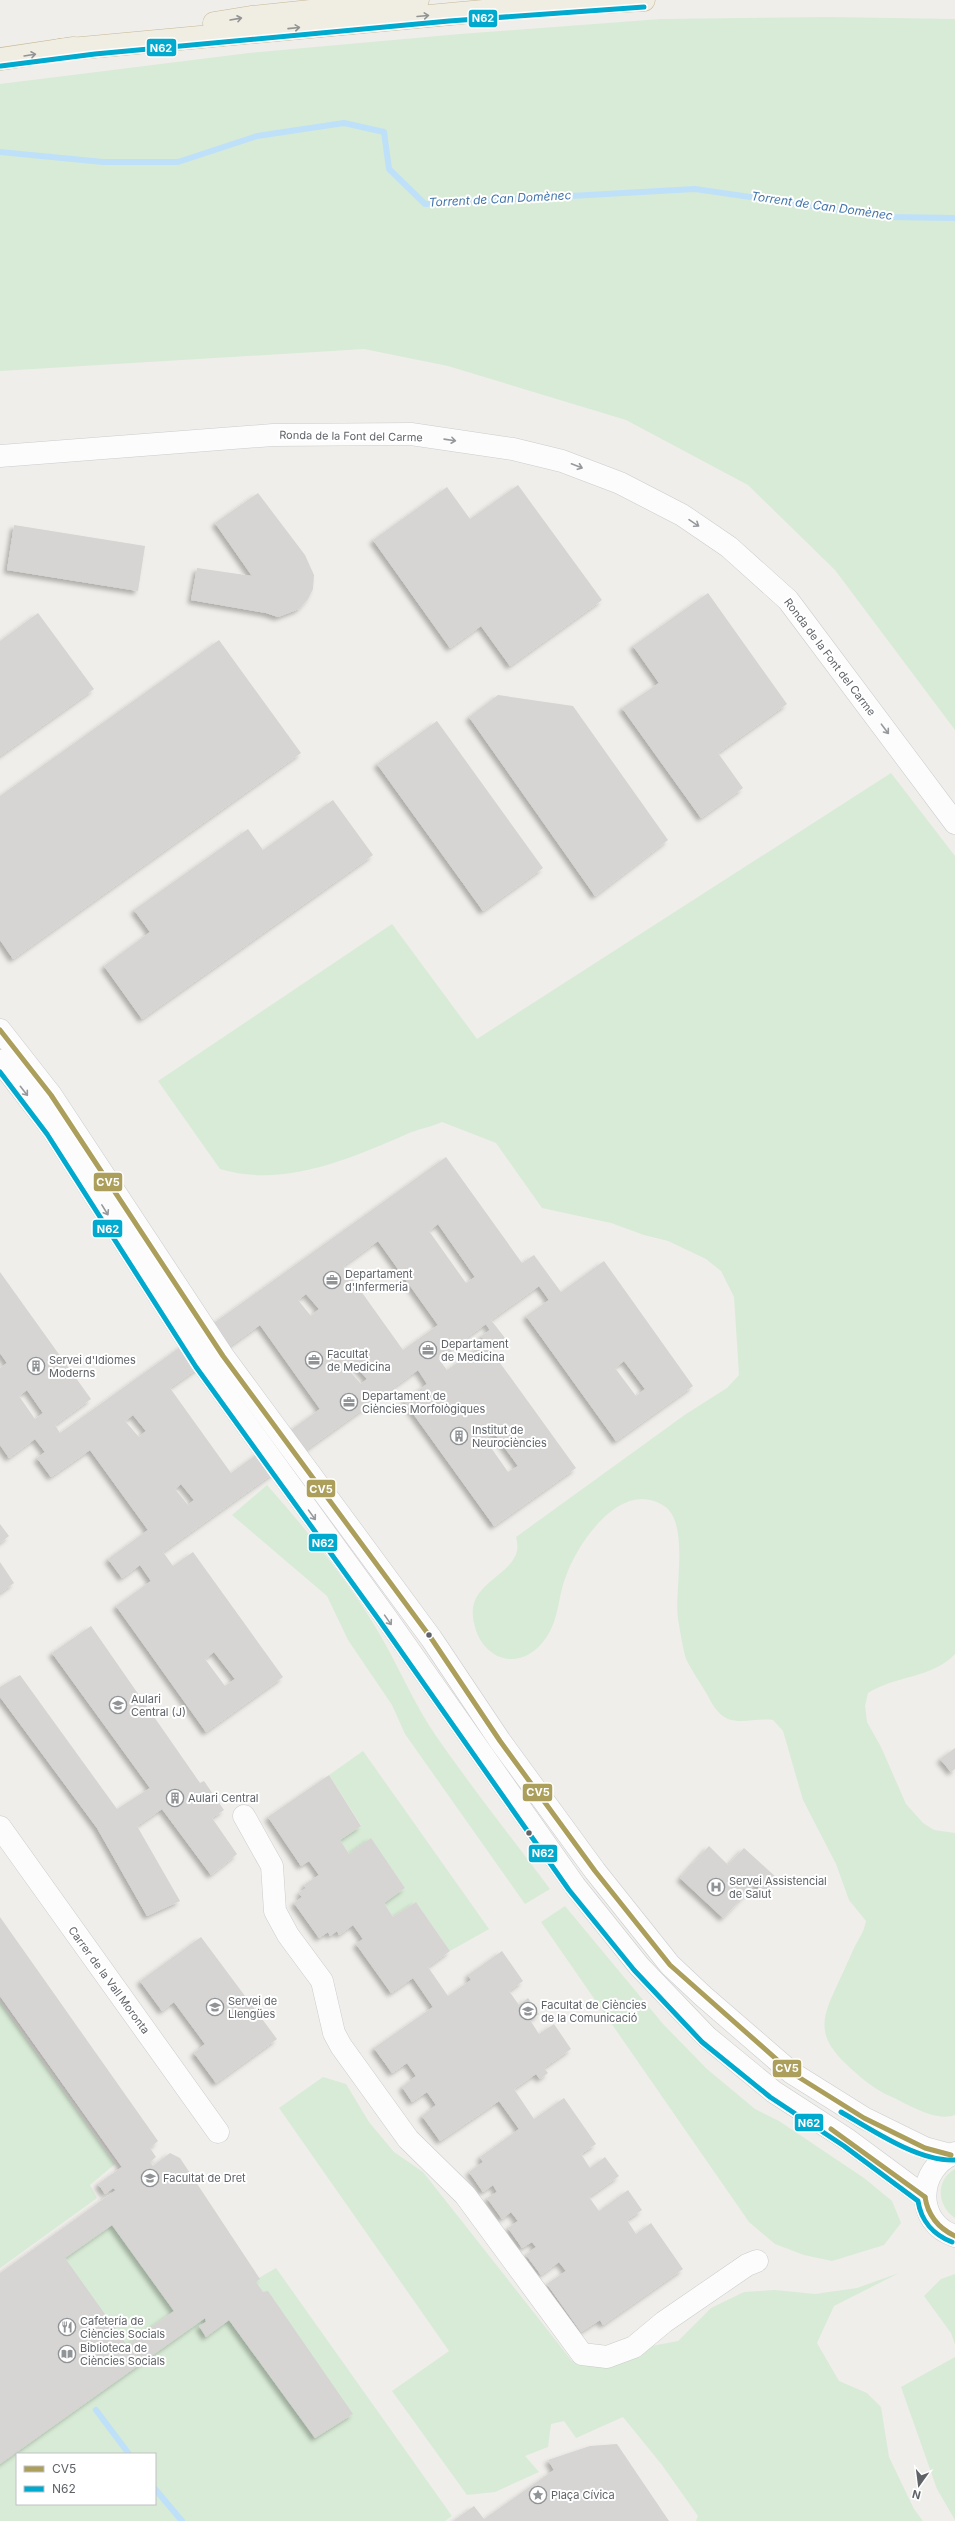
<svg xmlns="http://www.w3.org/2000/svg" width="955" height="2521" viewBox="0 0 955 2521" font-family="Inter,sans-serif">
<style>
.green{fill:#d8ebd6;fill-rule:evenodd}
.lines{fill:none;stroke-linecap:round;stroke-linejoin:round}
.stream{stroke:#bfe0f9;stroke-width:6}
.building{fill:#d6d5d3;fill-rule:evenodd;filter:url(#shadow)}
.minor-casing{stroke:#cbcccc;stroke-width:23}
.highway-casing{stroke:#c8b996;stroke-width:23}
.minor{stroke:#fdfcfc;stroke-width:22}
.highway{stroke:#f0ede3;stroke-width:22}
.bus-1-casing{stroke:#fff;stroke-width:8}
.bus-2-casing{stroke:#fff;stroke-width:8}
.bus-1{stroke:#ac9f5c;stroke-width:5}
.bus-2{stroke:#00a9ce;stroke-width:5}
.oneway{stroke:#929393}
.oneway2{stroke:#96999c}
.bus-dot{fill:#5f6368;stroke:#fff;stroke-width:1.5}
.labels{text-anchor:middle;stroke-width:4;stroke-linejoin:round;paint-order:stroke}
.street-label{font-size:11px;fill:#5f6368;stroke:#fff}
.poi-label{font-size:11px;fill:#5f6368;stroke:#fff;text-anchor:start}
.water-label{font-size:12px;font-style:italic;fill:#4174aa;stroke:#fff}
.line-badge{stroke:#fff;stroke-width:1.5}
.badge-label{font-size:11px;text-anchor:middle;font-weight:bold;fill:#fff}
</style>
<defs>
<filter id="shadow"><feDropShadow dx="-3.5" dy="3.5" stdDeviation="2" flood-color="#0004"/></filter>
</defs>
<rect width="100%" height="100%" fill="#efeeea"/>
<g class="green">
<path d="M828,17L955,19V730L835,570L748,485L626,420L448,366L364,349L0,371V84L249,53L460,34L661,19Z"/>
<path d="M891,773L955,856V1654C933,1678 894,1676 868,1693L865,1706L867,1722L881,1747L906,1804L923,1823L934,1830L955,1833V2115C936,2122 909,2105 892,2097C874,2090 859,2076 845,2063C813,2032 824,2014 840,1979C845,1968 850,1957 855,1946C860,1937 864,1931 866,1921L849,1900L836,1864L803,1800L783,1731L773,1720C759,1718 741,1724 728,1719C716,1714 711,1701 705,1691C699,1681 692,1671 687,1661C684,1655 679,1626 678,1618C674,1591 690,1522 664,1506C622,1478 578,1542 566,1576C558,1596 559,1620 546,1638C520,1675 478,1660 473,1617C469,1583 511,1576 517,1551C518,1547 517,1541 516,1537L686,1414L727,1388L739,1375L734,1297L721,1271L706,1259L668,1241L644,1235L611,1223L542,1208L496,1143L442,1122C431,1127 418,1129 407,1134C350,1159 283,1188 220,1169L158,1081L392,924L477,1039Z"/>
<path d="M267,1485C306,1529 355,1589 383,1640C401,1672 415,1705 436,1736C472,1788 512,1838 550,1889L525,1904L405,1734L392,1705L348,1640L327,1596L232,1515Z"/>
<path d="M363,1751L489,1929L450,1951L416,1902L393,1917L384,1903L405,1888L371,1839L349,1854L340,1840L361,1825L329,1775Z"/>
<path d="M565,1906L663,2024L707,2069L755,2109L779,2121L864,2178L892,2201L901,2223L884,2245L832,2261L804,2255L775,2244L749,2222L541,1922Z"/>
<path d="M0,2002L115,2164L90,2185L97,2198L0,2268Z"/>
<path d="M323,2077L346,2084L369,2122L394,2152L423,2172L572,2361L678,2341L711,2308L744,2292L775,2290L815,2294L857,2288L899,2273L834,2306L817,2343L839,2381L867,2393L881,2407L889,2457L914,2509L923,2521H696L698,2516L662,2465L623,2417L576,2438L564,2421L551,2424L548,2447L525,2456L539,2472L495,2492L467,2495L392,2391L449,2351L279,2108Z"/>
<path d="M955,2169V2218C937,2206 935,2180 955,2169Z"/>
<path d="M117,2215L250,2283L276,2268L452,2516L445,2521H0V2453L58,2257ZM17,2454H155V2504H17Z"/>
<path d="M955,2274V2345L951,2333L924,2296L941,2279Z"/>
<path d="M955,2357V2520L937,2489L901,2387Z"/>
</g>
<g class="lines">
<g class="stream">
<path d="M0,152L103,162H178L257,136L344,123L384,132L389,169L425,204L695,189L888,217L955,218"/>
<path d="M96,2410L129,2454"/>
<path d="M155,2489L182,2521"/>
</g>
</g>
<g class="building">
<path d="M518,485L602,600L510,666L481,626L450,648L373,540L447,487L470,519Z"/>
<path d="M258,493L305,555L314,575L313,589L308,599L299,609L278,617L266,613L191,600L197,568L252,576L215,523Z"/>
<path d="M14,525L145,546L138,591L7,570Z"/>
<path d="M708,593L787,704L718,753L743,788L701,818L622,708L659,683L633,646Z"/>
<path d="M38,613L94,689L0,756V641Z"/>
<path d="M219,640L301,753L13,959L0,940V796Z"/>
<path d="M498,695L573,706L668,840L595,896L469,717Z"/>
<path d="M437,721L543,868L483,911L377,764Z"/>
<path d="M333,800L373,855L142,1019L104,966L150,932L134,910L248,829L263,850Z"/>
<path d="M446,1157L522,1263L534,1255L561,1292L604,1261L693,1386L616,1441L526,1316L549,1300L539,1286L491,1320L505,1338L490,1349L576,1468L494,1526L404,1401L427,1384L418,1370L163,1552L173,1566L193,1552L283,1677L206,1732L116,1606L151,1581L140,1565L122,1578L108,1559L148,1530L90,1450L51,1477L37,1458L45,1452L35,1439L9,1458L0,1445V1368L7,1363L0,1353V1272L91,1399L55,1425L60,1433ZM438,1224L475,1277L466,1283L429,1231ZM378,1241L438,1325L403,1350L343,1266ZM306,1294L319,1309L311,1316L298,1300ZM486,1324L490,1330L481,1336L486,1342L447,1370L438,1358ZM260,1325L320,1409L231,1473L170,1388ZM624,1361L645,1389L636,1396L615,1368ZM353,1363L367,1379L361,1384L347,1368ZM27,1390L43,1413L35,1419L19,1396ZM133,1415L146,1431L139,1437L125,1421ZM494,1433L518,1466L508,1472L485,1439ZM181,1484L194,1500L188,1505L175,1489ZM214,1652L235,1679L225,1686L205,1659Z"/>
<path d="M0,1524L9,1536L0,1543Z"/>
<path d="M0,1562L14,1583L0,1593Z"/>
<path d="M91,1626L200,1783L204,1781L224,1810L212,1818L237,1854L211,1875L162,1809L137,1826L180,1901L147,1916L97,1828L0,1697V1687L20,1675L117,1809L150,1788L52,1653Z"/>
<path d="M955,1748V1769L951,1772L940,1759Z"/>
<path d="M329,1775L361,1826L340,1840L349,1854L371,1838L405,1888L384,1903L393,1917L416,1902L450,1951L428,1967L448,1996L471,1980L468,1975L502,1951L523,1981L509,1991L519,2005L528,1998L539,2014L530,2020L539,2034L554,2024L571,2049L544,2068L548,2073L540,2079L536,2074L514,2089L534,2119L564,2098L596,2144L581,2154L590,2168L605,2157L619,2176L589,2197L599,2211L628,2190L642,2210L627,2220L636,2234L651,2223L683,2269L603,2325L600,2320L581,2332L547,2284L566,2271L559,2262L541,2275L526,2255L536,2247L532,2242L522,2248L508,2228L518,2221L511,2212L502,2219L487,2198L497,2192L493,2185L483,2192L469,2172L483,2162L480,2157L519,2129L499,2101L440,2141L422,2116L436,2105L427,2092L412,2102L402,2087L416,2076L407,2063L392,2073L374,2048L433,2007L413,1978L391,1993L356,1944L363,1939L353,1925L339,1935L337,1931L330,1936L328,1932L319,1938L294,1903L302,1897L299,1893L306,1888L304,1885L319,1875L309,1861L301,1866L268,1817Z"/>
<path d="M709,1846L728,1865L744,1848L777,1878L764,1893L755,1884L723,1918L680,1878Z"/>
<path d="M0,1917L158,2141L150,2148L156,2157L150,2162L153,2166L170,2153L180,2158L260,2279L256,2282L263,2292L268,2291L353,2414L315,2438L229,2320L206,2337L199,2326L206,2322L205,2318L0,2464V2273L116,2190L113,2188L105,2194L98,2184L122,2167L0,1996ZM112,2225L174,2311L127,2345L65,2258Z"/>
<path d="M201,1937L277,2039L216,2083L194,2053L205,2044L174,2002L162,2011L140,1981Z"/>
<path d="M617,2444L669,2521H453L474,2506L484,2519L554,2470L548,2460L590,2446Z"/>
</g>
<g class="lines">
<defs>
<g id="minor">
<path d="M0,456L273,435L411,434L513,449L562,461L620,483L682,515L729,547L788,600L955,823"/>
<path d="M0,1030L51,1095L223,1356L431,1638L500,1741L595,1871L670,1965L703,1996L792,2073L864,2118L925,2148L951,2155"/>
<path d="M0,1061L53,1130L202,1363L385,1616L575,1886L639,1966L707,2037L774,2092L848,2140L925,2197"/>
<path d="M244,1816L272,1866L275,1911L288,1935L322,1981L334,2033L341,2046L408,2139L465,2195L582,2354L607,2357L634,2347L664,2322L747,2265L757,2261"/>
<path d="M0,1827L218,2132"/>
<path d="M955,2153C917,2168 914,2223 955,2236"/>
</g>
<g id="highway">
<path d="M214,23L251,17L418,0"/>
<path d="M60,50L537,6L644,0"/>
<path d="M0,59L74,48"/>
</g>
</defs>
<use href="#minor" class="minor-casing"/>
<use href="#highway" class="highway-casing"/>
<use href="#minor" class="minor"/>
<use href="#highway" class="highway"/>
<defs>
<g id="bus-1">
<path d="M0,1030L51,1095L223,1356L431,1638L500,1741L595,1871L670,1965L792,2073L864,2118L925,2148L951,2155"/>
<path d="M831,2129L925,2197"/>
<path d="M925,2197C928,2216 938,2228 955,2236"/>
</g>
<g id="bus-2">
<path d="M1,66L95,54L449,21L644,7"/>
<path d="M0,1072L47,1134L196,1367L379,1620L569,1890L634,1970L702,2042L770,2097L844,2146L918,2201C921,2221 934,2235 952,2242"/>
<path d="M841,2112C872,2130 919,2162 955,2160"/>
</g>
</defs>
<use href="#bus-1" class="bus-1-casing"/>
<use href="#bus-2" class="bus-2-casing"/>
<use href="#bus-1" class="bus-1"/>
<use href="#bus-2" class="bus-2"/>
</g>
<defs><path id="oneway-shaft" d="M-6 0H5M1.5-3L5.5 0L1.5 3" fill="none" stroke-width="1.6" stroke-linecap="round" stroke-linejoin="round"/></defs>
<g class="oneway">
<use href="#oneway-shaft" transform="translate(423 16) rotate(-5)"/>
<use href="#oneway-shaft" transform="translate(236 19) rotate(-10)"/>
<use href="#oneway-shaft" transform="translate(294 28) rotate(-6)"/>
<use href="#oneway-shaft" transform="translate(30 55) rotate(-9)"/>
</g>
<g class="oneway2">
<use href="#oneway-shaft" transform="translate(450 440) rotate(8)"/>
<use href="#oneway-shaft" transform="translate(577 466) rotate(21)"/>
<use href="#oneway-shaft" transform="translate(694 523) rotate(34)"/>
<use href="#oneway-shaft" transform="translate(885 729) rotate(53)"/>
<use href="#oneway-shaft" transform="translate(24 1091) rotate(52)"/>
<use href="#oneway-shaft" transform="translate(105 1210) rotate(58)"/>
<use href="#oneway-shaft" transform="translate(312 1515) rotate(54)"/>
<use href="#oneway-shaft" transform="translate(388 1620) rotate(55)"/>
</g>
<defs>
<symbol id="office-ring" viewBox="-11 -11 22 22"><circle r="9.5" fill="#fff" stroke="#919496" stroke-width="1.5"/><path d="M-6-3h4V-5.5h4V-3h4V5H-6ZM-1-4.5V-3h2v-1.5ZM-6 0V1H6V0Z" fill="#919496"/></symbol>
<symbol id="building-ring" viewBox="-11 -11 22 22"><circle r="9.5" fill="#fff" stroke="#919496" stroke-width="1.5"/><path d="M-4-6H4V6H1V3H-1V6H-4ZM-2.5-4.3h1.7v1.8h-1.7ZM.8-4.3h1.7v1.8H.8ZM-2.5-1h1.7V.8h-1.7ZM.8-1h1.7V.8H.8Z" fill="#919496"/></symbol>
<symbol id="university-ring" viewBox="-11 -11 22 22"><circle r="9.5" fill="#fff" stroke="#919496" stroke-width="1.5"/><path d="M0-5L7-2L0 1L-7-2ZM-4 1L0 2.5L4 1V4Q0 6-4 4Z" fill="#919496"/></symbol>
<symbol id="hospital-ring" viewBox="-11 -11 22 22"><circle r="9.5" fill="#fff" stroke="#919496" stroke-width="1.5"/><path d="M-5-5h3v3.5h4V-5h3V5h-3V1.5h-4V5h-3Z" fill="#919496"/></symbol>
<symbol id="restaurant-ring" viewBox="-11 -11 22 22"><circle r="9.5" fill="#fff" stroke="#919496" stroke-width="1.5"/><path d="M-5-6h1v4h1v-4h1v4h1v-4h1v5L-1.5 .5V6h-2V.5L-5-1ZM5-6V6H3V1.5H1.5Q1.5-4 5-6Z" fill="#919496"/></symbol>
<symbol id="library-ring" viewBox="-11 -11 22 22"><circle r="9.5" fill="#fff" stroke="#919496" stroke-width="1.5"/><path d="M-6-4Q-3-5.5-.7-3.5V5Q-3 3-6 4ZM6-4Q3-5.5 .7-3.5V5Q3 3 6 4Z" fill="#919496"/></symbol>
<symbol id="sight-ring" viewBox="-11 -11 22 22"><circle r="9.5" fill="#fff" stroke="#919496" stroke-width="1.5"/><path d="M0-6L1.8-2.2L6-1.7L2.9 1.2L3.7 5.4L0 3.3L-3.7 5.4L-2.9 1.2L-6-1.7L-1.8-2.2Z" fill="#919496"/></symbol>
</defs>
<g fill-rule="evenodd">
<use href="#office-ring" x="322" y="1270" width="20" height="20"/>
<use href="#office-ring" x="418" y="1340" width="20" height="20"/>
<use href="#office-ring" x="304" y="1350" width="20" height="20"/>
<use href="#building-ring" x="26" y="1356" width="20" height="20"/>
<use href="#office-ring" x="339" y="1392" width="20" height="20"/>
<use href="#building-ring" x="449" y="1426" width="20" height="20"/>
<use href="#university-ring" x="108" y="1695" width="20" height="20"/>
<use href="#building-ring" x="165" y="1788" width="20" height="20"/>
<use href="#hospital-ring" x="706" y="1877" width="20" height="20"/>
<use href="#university-ring" x="205" y="1997" width="20" height="20"/>
<use href="#university-ring" x="518" y="2001" width="20" height="20"/>
<use href="#university-ring" x="140" y="2168" width="20" height="20"/>
<use href="#restaurant-ring" x="57" y="2317" width="20" height="20"/>
<use href="#library-ring" x="57" y="2344" width="20" height="20"/>
<use href="#sight-ring" x="528" y="2485" width="20" height="20"/>
</g>
<g class="bus-dot">
<circle cx="429" cy="1635" r="3.5"/>
<circle cx="529" cy="1833" r="3.5"/>
</g>
<g class="labels">
<g class="street-label">
<text transform="translate(351 436) rotate(1)" y="4">Ronda de la Font del Carme</text>
<text transform="translate(830 657) rotate(53)" y="4">Ronda de la Font del Carme</text>
<text transform="translate(109 1980) rotate(54)" y="4">Carrer de la Vall Moronta</text>
</g>
<g class="poi-label">
<text x="345" y="1278">Departament<tspan x="345" dy="13">d'Infermeria</tspan></text>
<text x="441" y="1348">Departament<tspan x="441" dy="13">de Medicina</tspan></text>
<text x="327" y="1358">Facultat<tspan x="327" dy="13">de Medicina</tspan></text>
<text x="49" y="1364">Servei d'Idiomes<tspan x="49" dy="13">Moderns</tspan></text>
<text x="362" y="1400">Departament de<tspan x="362" dy="13">Ciències Morfològiques</tspan></text>
<text x="472" y="1434">Institut de<tspan x="472" dy="13">Neurociències</tspan></text>
<text x="131" y="1703">Aulari<tspan x="131" dy="13">Central (J)</tspan></text>
<text x="188" y="1802">Aulari Central</text>
<text x="729" y="1885">Servei Assistencial<tspan x="729" dy="13">de Salut</tspan></text>
<text x="228" y="2005">Servei de<tspan x="228" dy="13">Llengües</tspan></text>
<text x="541" y="2009">Facultat de Ciències<tspan x="541" dy="13">de la Comunicació</tspan></text>
<text x="163" y="2182">Facultat de Dret</text>
<text x="80" y="2325">Cafetería de<tspan x="80" dy="13">Ciències Socials</tspan></text>
<text x="80" y="2352">Biblioteca de<tspan x="80" dy="13">Ciències Socials</tspan></text>
<text x="551" y="2499">Plaça Cívica</text>
</g>
<g class="water-label">
<text transform="translate(500 199) rotate(-3)" y="4">Torrent de Can Domènec</text>
<text transform="translate(822 206) rotate(8)" y="4">Torrent de Can Domènec</text>
</g>
</g>
<g class="line-badge">
<rect x="468" y="9" width="30" height="19" rx="4" fill="#00a9ce"/>
<rect x="146" y="38" width="31" height="19" rx="4" fill="#00a9ce"/>
<rect x="93" y="1172" width="30" height="20" rx="4" fill="#ac9f5c"/>
<rect x="92" y="1219" width="31" height="19" rx="4" fill="#00a9ce"/>
<rect x="306" y="1479" width="30" height="19" rx="4" fill="#ac9f5c"/>
<rect x="308" y="1533" width="30" height="19" rx="4" fill="#00a9ce"/>
<rect x="522" y="1783" width="31" height="19" rx="4" fill="#ac9f5c"/>
<rect x="528" y="1844" width="30" height="19" rx="4" fill="#00a9ce"/>
<rect x="772" y="2059" width="30" height="19" rx="4" fill="#ac9f5c"/>
<rect x="794" y="2113" width="30" height="19" rx="4" fill="#00a9ce"/>
</g>
<g class="badge-label">
<text x="483" y="22">N62</text>
<text x="161" y="52">N62</text>
<text x="108" y="1186">CV5</text>
<text x="108" y="1233">N62</text>
<text x="321" y="1493">CV5</text>
<text x="323" y="1547">N62</text>
<text x="538" y="1796">CV5</text>
<text x="543" y="1857">N62</text>
<text x="787" y="2072">CV5</text>
<text x="809" y="2127">N62</text>
</g>
<rect x="16" y="2453" width="140" height="52" fill="#ffffff" stroke="#bfc1c3"/>
<rect x="24" y="2466" width="20" height="6" fill="#ac9f5c" stroke="#bfc1c3"/>
<text x="52" y="2473" font-size="12" fill="#5f6368">CV5</text>
<rect x="24" y="2486" width="20" height="6" fill="#00a9ce" stroke="#bfc1c3"/>
<text x="52" y="2493" font-size="12" fill="#5f6368">N62</text>
<g transform="translate(919 2485) rotate(194)" stroke="#ffffff" stroke-width="3" paint-order="stroke">
<path d="M0-3L7 15L0 10L-7 15Z" fill="#5f6368"/>
<text y="-6" font-size="11" font-weight="bold" text-anchor="middle" fill="#5f6368">N</text>
</g>
</svg>
